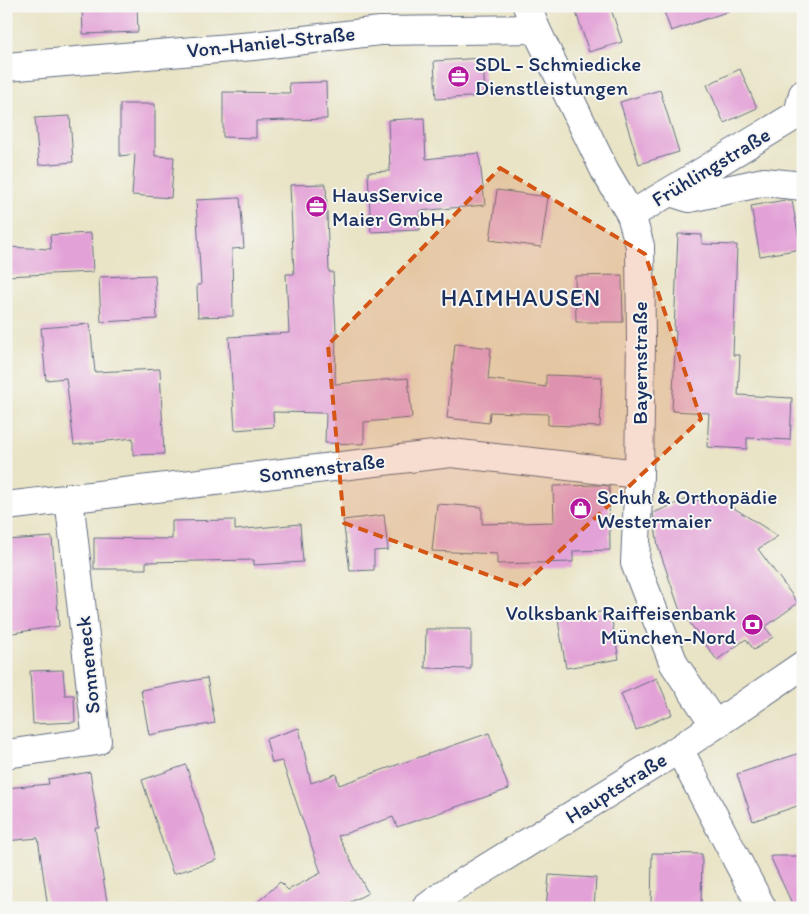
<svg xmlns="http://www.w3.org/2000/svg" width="809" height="914" viewBox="0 0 809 914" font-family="Itim,sans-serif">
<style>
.building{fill:#e3a2d7}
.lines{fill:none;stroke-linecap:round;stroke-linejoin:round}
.street-casing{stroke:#636e82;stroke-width:30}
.secondary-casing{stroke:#636e82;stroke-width:30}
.street{stroke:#fff;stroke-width:28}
.secondary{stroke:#fff;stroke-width:28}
.marked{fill:#d45514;fill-opacity:0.2;stroke:#d45514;stroke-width:4;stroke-dasharray:10 6;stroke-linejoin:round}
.labels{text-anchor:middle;stroke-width:4;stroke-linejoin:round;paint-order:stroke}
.street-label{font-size:21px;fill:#1b2f5e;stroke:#f6f6f2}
.poi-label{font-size:21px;fill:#1b2f5e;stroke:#f6f6f2;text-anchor:start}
.quarter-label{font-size:24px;letter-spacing:1px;fill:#1b2f5e;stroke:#f6f6f2}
</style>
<rect width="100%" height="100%" fill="#f6f6f2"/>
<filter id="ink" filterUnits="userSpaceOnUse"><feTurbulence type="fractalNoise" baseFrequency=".02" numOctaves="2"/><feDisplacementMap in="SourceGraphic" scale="10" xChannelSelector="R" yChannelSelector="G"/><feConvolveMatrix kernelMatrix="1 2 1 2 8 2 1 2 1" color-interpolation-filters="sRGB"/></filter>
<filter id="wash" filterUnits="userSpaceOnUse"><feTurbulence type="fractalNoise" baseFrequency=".0096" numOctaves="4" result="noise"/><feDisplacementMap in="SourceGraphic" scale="20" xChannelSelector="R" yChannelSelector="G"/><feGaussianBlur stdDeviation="1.12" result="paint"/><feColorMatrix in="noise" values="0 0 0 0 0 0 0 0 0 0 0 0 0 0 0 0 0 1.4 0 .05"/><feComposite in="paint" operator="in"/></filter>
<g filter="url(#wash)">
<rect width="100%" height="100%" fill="#e9e4c6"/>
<g id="blocks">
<g class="building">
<path d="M82,6H137L138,32L83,34Z"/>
<path d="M574,6H610L622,42L589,52Z"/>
<path d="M662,6H732V10L671,31Z"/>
<path d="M483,58L485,96L436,99L434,61Z"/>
<path d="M740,69L757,108L724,123L707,85Z"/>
<path d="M326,82L327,119L256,121V138L223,137V92L290,93L289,83Z"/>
<path d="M660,90L679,152L639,164L620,102Z"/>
<path d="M120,104H155V156L174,157L171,198L132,195L135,154L120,156Z"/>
<path d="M70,116L73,162L39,165L35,118Z"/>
<path d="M424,118L426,159L479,153L485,205L419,211L420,230L371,232L368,172L390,171L388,120Z"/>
<path d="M326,184L329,272H333L336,330L335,384L408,378L412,418L364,422V444L325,443L326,413L273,412L274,427L235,430L229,337L289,333L286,274H294L290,185Z"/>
<path d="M497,190L548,197L541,247L490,240Z"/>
<path d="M240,198L244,248L232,249L233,316L198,317L197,285H201L196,200Z"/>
<path d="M785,200L792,201L801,249L760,256L751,206Z"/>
<path d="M91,233L93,272L6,276V247L51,249L50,235Z"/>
<path d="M678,234L702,235V244L737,245L733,355H740L738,395L792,398L790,440L747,438V449L707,447L709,413L672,411L676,331H674Z"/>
<path d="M155,275L157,319L101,322L99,277Z"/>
<path d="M622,275L623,322H576L575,276Z"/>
<path d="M90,324L95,372L160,369L164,454L133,455V438L74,445L66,378L46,380L41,328Z"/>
<path d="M455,344L491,348L488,379L546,387V375L602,377L600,427L548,425V414L490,412L489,423L447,418Z"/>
<path d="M601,485L609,486L610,550L573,551V562L497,564V554L432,551L437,504L482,507V524L554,522L553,486Z"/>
<path d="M687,499L726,503L778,536L758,549L798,603L765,627L773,637L754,650L746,639L717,660L679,608L658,546L653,513Z"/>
<path d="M384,515L388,550L374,551V570L350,571L343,520Z"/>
<path d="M235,520V530L300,524L303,562L254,565V560L146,562V569H94V538L172,539V521Z"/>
<path d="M52,537L59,626L6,634V540Z"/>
<path d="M610,610L619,659L566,668L558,620Z"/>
<path d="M426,629H471V669L425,668Z"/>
<path d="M63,670L65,695H74L75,722L33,724L30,671Z"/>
<path d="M207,678L215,723L149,735L141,690Z"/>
<path d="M657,678L672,714L636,730L621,694Z"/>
<path d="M299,728L311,783L336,774L339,785L489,733L509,789L397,827L393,817L338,836L368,893L339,908H251L280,882L288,890L321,873L282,761L272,763L266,739Z"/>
<path d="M803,752V804L753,821L737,774Z"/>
<path d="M186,765L217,860L173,874L142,780Z"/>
<path d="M90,772L99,828H95L108,908H48L38,838L6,841V788L49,784L48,779Z"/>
<path d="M652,853L702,854L701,908H651Z"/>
<path d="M770,856H803V908H794Z"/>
<path d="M549,875L596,878L594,908H546Z"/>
</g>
</g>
</g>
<g filter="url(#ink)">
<use href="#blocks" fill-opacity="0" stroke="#636e82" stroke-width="1"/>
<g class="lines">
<defs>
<g id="street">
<path d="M527,6L536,29L605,171L631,215L640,246L641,341L639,474L635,563L674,664L715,725"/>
<path d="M6,67L253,46L380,31L536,29"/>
<path d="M670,192L689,198L764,182L803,186"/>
<path d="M631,215L798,114L803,94"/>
<path d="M6,506L451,453L639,474"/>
<path d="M679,749L762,908"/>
<path d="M6,754L97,741L69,498"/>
</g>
<path id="secondary" d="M426,908L446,893L679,749L715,725L803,665"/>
</defs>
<use href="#street" class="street-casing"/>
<use href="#secondary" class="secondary-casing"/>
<use href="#street" class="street"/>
<use href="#secondary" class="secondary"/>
</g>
</g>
<path class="marked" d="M500,168L645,254L701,419L521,587L344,523L328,345Z"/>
<defs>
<symbol id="office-disc" viewBox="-11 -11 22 22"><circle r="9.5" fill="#b5179e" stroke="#f6f6f2"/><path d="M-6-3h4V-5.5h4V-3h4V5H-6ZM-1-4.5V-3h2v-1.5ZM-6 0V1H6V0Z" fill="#fff"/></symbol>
<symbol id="shop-disc" viewBox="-11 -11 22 22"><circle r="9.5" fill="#b5179e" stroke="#f6f6f2"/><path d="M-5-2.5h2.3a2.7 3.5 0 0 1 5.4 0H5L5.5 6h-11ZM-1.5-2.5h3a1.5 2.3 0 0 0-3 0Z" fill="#fff"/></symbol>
<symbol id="bank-disc" viewBox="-11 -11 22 22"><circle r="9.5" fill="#b5179e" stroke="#f6f6f2"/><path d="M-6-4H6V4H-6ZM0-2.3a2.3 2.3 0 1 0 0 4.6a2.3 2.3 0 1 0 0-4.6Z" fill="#fff"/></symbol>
</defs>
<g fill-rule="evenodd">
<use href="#office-disc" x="446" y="64" width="25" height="25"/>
<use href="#office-disc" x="304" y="194" width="25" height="25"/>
<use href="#shop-disc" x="568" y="496" width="25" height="25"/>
<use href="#bank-disc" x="740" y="612" width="25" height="25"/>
</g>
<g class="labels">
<g class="street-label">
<text transform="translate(271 42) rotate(-6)" y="7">Von-Haniel-Straße</text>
<text transform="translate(711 167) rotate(-31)" y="7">Frühlingstraße</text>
<text transform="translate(640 363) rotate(-90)" y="7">Bayernstraße</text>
<text transform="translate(322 468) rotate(-7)" y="7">Sonnenstraße</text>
<text transform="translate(88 665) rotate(-96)" y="7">Sonneneck</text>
<text transform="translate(616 788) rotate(-32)" y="7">Hauptstraße</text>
</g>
<g class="poi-label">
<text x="475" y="71">SDL - Schmiedicke<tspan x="475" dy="24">Dienstleistungen</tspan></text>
<text x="332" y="202">HausService<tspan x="332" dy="24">Maier GmbH</tspan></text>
<text x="597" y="504">Schuh &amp; Orthopädie<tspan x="597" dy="24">Westermaier</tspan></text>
<text x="736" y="620" text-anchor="end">Volksbank Raiffeisenbank<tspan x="736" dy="24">München-Nord</tspan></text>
</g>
<g class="quarter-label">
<text x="521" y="306">HAIMHAUSEN</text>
</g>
</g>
<rect width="809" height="914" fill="none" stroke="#f6f6f2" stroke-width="25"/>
</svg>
